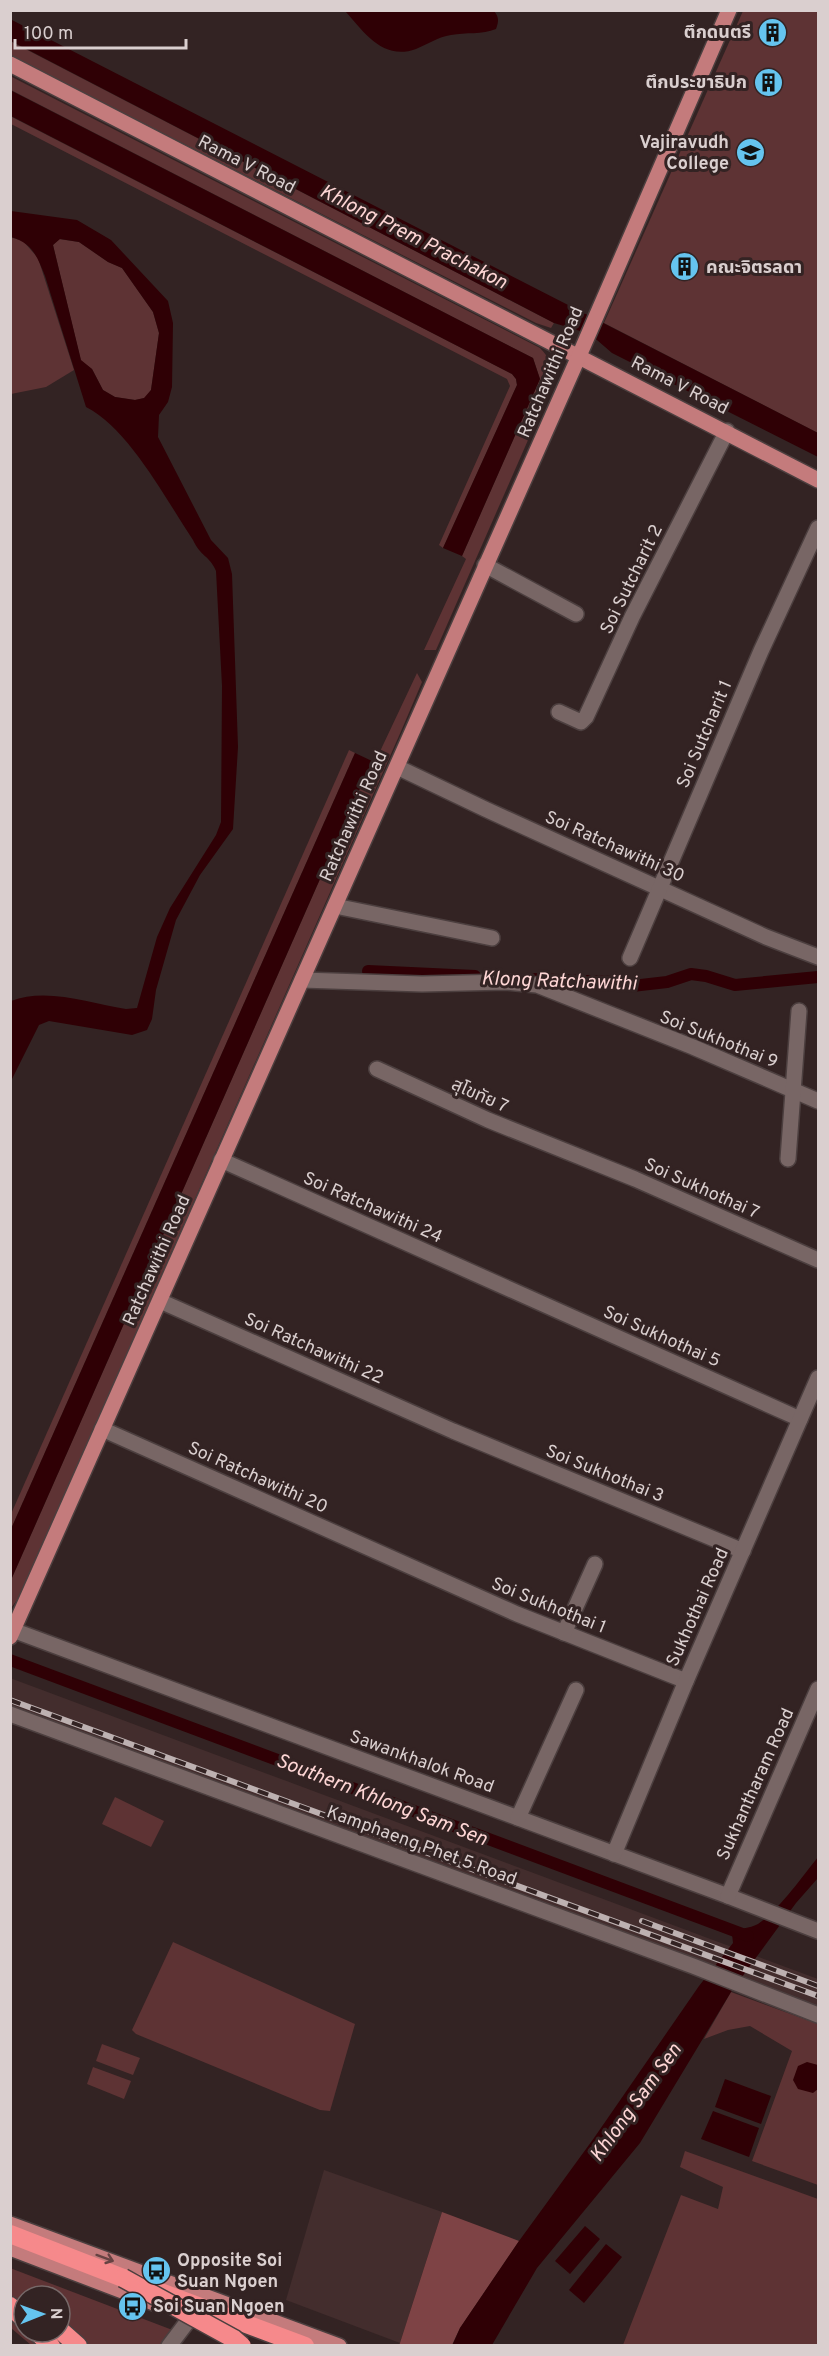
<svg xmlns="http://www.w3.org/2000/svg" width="829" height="2356" viewBox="0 0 829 2356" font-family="Overpass,'Noto Sans Thai',sans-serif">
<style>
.built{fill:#432d2d}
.green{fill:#5e3334;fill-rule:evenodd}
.forest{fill:#7e4345}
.water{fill:#2f0005;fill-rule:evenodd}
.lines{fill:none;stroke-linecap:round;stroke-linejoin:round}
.canal{stroke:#2f0005;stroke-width:12}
.minor-casing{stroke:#4c3f3f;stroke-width:18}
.major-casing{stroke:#4c3f3f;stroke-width:18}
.highway-casing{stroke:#4c3f3f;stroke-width:21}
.minor{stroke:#786665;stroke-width:15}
.major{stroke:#c47b7c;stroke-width:15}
.highway{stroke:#f6898b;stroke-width:18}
.rail-casing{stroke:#bdb1b1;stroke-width:6}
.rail{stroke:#332323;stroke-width:4;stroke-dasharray:11;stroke-linecap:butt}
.highway-bridge-casing{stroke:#4c3f3f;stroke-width:21;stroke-linecap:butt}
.highway-bridge{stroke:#f6898b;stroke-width:18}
.oneway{stroke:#664242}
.labels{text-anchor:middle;stroke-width:6;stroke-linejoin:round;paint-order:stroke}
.poi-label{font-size:18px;font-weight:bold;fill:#dacfcf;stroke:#332323;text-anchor:end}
.street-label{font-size:18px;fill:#dacfcf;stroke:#332323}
.water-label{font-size:20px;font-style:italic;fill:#fed6d5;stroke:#332323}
</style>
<rect width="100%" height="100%" fill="#332323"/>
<g class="built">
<path d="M10,1678L818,1979V2010L11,1706Z"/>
<path d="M324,2170L442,2212L400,2343L286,2300Z"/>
</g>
<g class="green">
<path d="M743,11H818V433L604,323Z"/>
<path d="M10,41L554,323L551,328L536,323L11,56Z"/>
<path d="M10,76L540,348C549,357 556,370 553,383L436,650H424L466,559L462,556L540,379L533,358L11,90Z"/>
<path d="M10,116L512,374L516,379L517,385L443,548L439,545L510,386L507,379L11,124Z"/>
<path d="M10,237L23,241L38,258L74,370L46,387L11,394Z"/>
<path d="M59,239L79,242L108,262L122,268L153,312L159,333L151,390L145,398L135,400L115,397L103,390L92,369L81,361L53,245Z"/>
<path d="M417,673L422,682L402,729L20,1596L11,1608V1580L372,761L375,762Z"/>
<path d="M349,750L355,753L11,1529V1514Z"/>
<path d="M115,1797L164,1821L151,1847L102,1824Z"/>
<path d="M173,1942L355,2024L330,2111L320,2110L300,2102L136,2034L132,2030Z"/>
<path d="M731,1992L818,2024V2185L752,2161L792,2051L750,2026L728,2030L704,2039Z"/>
<path d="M102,2044L140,2058L133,2075L96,2061Z"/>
<path d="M93,2067L131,2081L124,2099L87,2084Z"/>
<path d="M685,2151L818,2199V2345H623L681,2195L718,2209L723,2187L680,2167Z"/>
<path d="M10,2268L175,2331L164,2345H31L11,2328ZM24,2296H60V2332H24Z"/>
</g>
<path class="forest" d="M442,2212L519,2241L460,2328L452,2345L399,2346Z"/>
<g class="water">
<path d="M345,11H494C499,17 499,21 496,29C482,35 466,32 451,35C438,37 428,44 416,49C383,61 364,32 345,11Z"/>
<path d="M10,19L818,433V457L612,353L590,334L554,323L11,41Z"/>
<path d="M10,90L533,358L540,379L462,556L443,548L517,385L516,379L512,374L11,116Z"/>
<path d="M11,211L77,220L111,240L168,301L173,323L172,387L168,402L159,415L158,437L211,540L228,558L232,574L238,747L233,829L200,875L176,920L156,990L152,1019L147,1030L132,1035L49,1021L39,1025L11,1081V1001C46,987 90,1003 126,1009L137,1008L157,937L170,908L216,835L221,822L222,686L216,571C210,556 200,556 193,540C165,498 129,429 86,407L45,276C37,256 32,243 11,237ZM60,239L79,242L108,262L122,268L153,312L159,333L151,390L144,398L135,400L115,397L103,390L92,369L81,360L53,245Z"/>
<path d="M355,753L372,761L11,1580V1529Z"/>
<path d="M818,1857V1878L796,1903L731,1992L640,2143L537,2268L492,2345L452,2346L460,2328L519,2241L594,2138L699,1986L733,1943L732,1934C740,1927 749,1929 758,1924C779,1910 802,1877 818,1857Z"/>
<path d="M807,2062L818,2065V2089L813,2093L798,2089L793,2080L798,2066Z"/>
<path d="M725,2079L771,2096L761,2124L715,2107Z"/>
<path d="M713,2111L759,2128L749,2157L701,2139Z"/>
<path d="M585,2226L600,2239L570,2274L555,2261Z"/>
<path d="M606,2244L622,2257L584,2303L569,2290Z"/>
</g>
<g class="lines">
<g class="canal">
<path d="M368,971L475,976"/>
<path d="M531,979L613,982L632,986L667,982L691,974L706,976L735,985L818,977"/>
<path d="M10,1660L748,1936"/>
</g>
<defs>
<g id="minor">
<path d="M485,565L576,614"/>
<path d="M559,712L581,722L586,717L632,617L727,431"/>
<path d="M397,767L485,809L766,937L818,957"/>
<path d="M335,906L492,938"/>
<path d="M630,958L761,651L818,528"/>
<path d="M302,980L422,984L506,982L537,985L693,1047L818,1101"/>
<path d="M377,1069L488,1120L635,1179L818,1260"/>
<path d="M788,1159L799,1011"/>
<path d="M221,1160L800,1419"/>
<path d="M160,1301L453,1431L743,1551"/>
<path d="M102,1429L517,1614L686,1681"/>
<path d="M10,1629L728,1896L818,1931"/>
<path d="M564,1633L595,1564"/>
<path d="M10,1714L693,1966L818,2015"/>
<path d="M518,1818L576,1690"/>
<path d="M614,1854L686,1681L818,1378"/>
<path d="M728,1896L818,1689"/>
<path d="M169,2346L191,2317"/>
</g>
<g id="major">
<path d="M10,64L818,480"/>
<path d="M10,1637L579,356L729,10"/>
<path d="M10,2224L339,2346"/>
<path d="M10,2248L159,2305"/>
</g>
<g id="highway">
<path d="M10,2234L123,2278L305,2346"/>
<path d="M10,2306L24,2319"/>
<path d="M60,2330L78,2346"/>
<path d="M37,2332L51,2346"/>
</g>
</defs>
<use href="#minor" class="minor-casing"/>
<use href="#major" class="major-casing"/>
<use href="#highway" class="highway-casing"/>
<use href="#minor" class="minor"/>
<use href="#major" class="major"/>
<use href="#highway" class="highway"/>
<defs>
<g id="rail">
<path d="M10,1700L818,1996"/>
<path d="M642,1921L818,1986"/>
</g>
</defs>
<use href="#rail" class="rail-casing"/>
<use href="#rail" class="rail"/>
<defs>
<path id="highway-bridge" d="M123,2278L234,2339L242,2346"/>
</defs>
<use href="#highway-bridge" class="highway-bridge-casing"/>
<use href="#highway-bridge" class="highway-bridge"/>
</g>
<defs><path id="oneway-shaft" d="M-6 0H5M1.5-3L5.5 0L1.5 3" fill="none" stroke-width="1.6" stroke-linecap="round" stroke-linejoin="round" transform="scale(1.5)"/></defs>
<use class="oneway" href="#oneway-shaft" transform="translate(105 2258) rotate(20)"/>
<defs>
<symbol id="building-disc" viewBox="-11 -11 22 22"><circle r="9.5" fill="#65c4ef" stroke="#332323"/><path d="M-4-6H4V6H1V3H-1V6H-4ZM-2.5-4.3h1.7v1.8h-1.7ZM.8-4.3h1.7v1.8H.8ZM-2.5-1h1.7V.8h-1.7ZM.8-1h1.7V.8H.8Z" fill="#111"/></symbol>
<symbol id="school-disc" viewBox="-11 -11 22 22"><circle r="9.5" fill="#65c4ef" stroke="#332323"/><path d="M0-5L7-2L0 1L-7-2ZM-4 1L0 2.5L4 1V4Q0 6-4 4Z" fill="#111"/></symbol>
<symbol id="bus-disc" viewBox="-11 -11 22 22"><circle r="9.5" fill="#65c4ef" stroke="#332323"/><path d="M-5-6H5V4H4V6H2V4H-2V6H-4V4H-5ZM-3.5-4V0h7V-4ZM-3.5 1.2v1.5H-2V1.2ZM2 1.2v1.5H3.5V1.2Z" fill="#111"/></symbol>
</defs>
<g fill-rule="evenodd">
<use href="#building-disc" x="756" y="16" width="33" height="33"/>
<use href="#building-disc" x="752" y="66" width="33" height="33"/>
<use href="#school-disc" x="734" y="136" width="33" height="33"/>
<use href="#building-disc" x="668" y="250" width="33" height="33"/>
<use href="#bus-disc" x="140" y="2254" width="33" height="33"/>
<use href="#bus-disc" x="116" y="2290" width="33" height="33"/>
</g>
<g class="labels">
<g class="poi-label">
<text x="751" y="38">ตึกดนตรี</text>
<text x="747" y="88">ตึกประขาธิปก</text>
<text x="729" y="148">Vajiravudh<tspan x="729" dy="21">College</tspan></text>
<text x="706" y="273" text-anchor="start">คณะจิตรลดา</text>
<text x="177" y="2266" text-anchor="start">Opposite Soi<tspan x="177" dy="21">Suan Ngoen</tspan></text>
<text x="153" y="2312" text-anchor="start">Soi Suan Ngoen</text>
</g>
<g class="street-label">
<text transform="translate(247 164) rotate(27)" y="6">Rama V Road</text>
<text transform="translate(550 372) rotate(-67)" y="6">Ratchawithi Road</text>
<text transform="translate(680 385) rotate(27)" y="6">Rama V Road</text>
<text transform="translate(631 579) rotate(-64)" y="6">Soi Sutcharit 2</text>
<text transform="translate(704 734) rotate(-67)" y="6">Soi Sutcharit 1</text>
<text transform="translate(353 816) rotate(-66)" y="6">Ratchawithi Road</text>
<text transform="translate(615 846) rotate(24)" y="6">Soi Ratchawithi 30</text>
<text transform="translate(719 1039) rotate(22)" y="6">Soi Sukhothai 9</text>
<text transform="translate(480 1095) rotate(24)" y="6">สุโขทัย 7</text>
<text transform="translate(702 1188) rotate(24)" y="6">Soi Sukhothai 7</text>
<text transform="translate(373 1207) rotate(24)" y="6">Soi Ratchawithi 24</text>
<text transform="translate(156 1260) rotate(-66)" y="6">Ratchawithi Road</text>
<text transform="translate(662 1336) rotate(24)" y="6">Soi Sukhothai 5</text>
<text transform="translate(314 1348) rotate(24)" y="6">Soi Ratchawithi 22</text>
<text transform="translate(605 1473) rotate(22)" y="6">Soi Sukhothai 3</text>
<text transform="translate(258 1477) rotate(24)" y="6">Soi Ratchawithi 20</text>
<text transform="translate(549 1605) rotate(22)" y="6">Soi Sukhothai 1</text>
<text transform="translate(697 1607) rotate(-66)" y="6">Sukhothai Road</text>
<text transform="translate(422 1761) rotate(20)" y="6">Sawankhalok Road</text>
<text transform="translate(755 1784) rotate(-66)" y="6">Sukhantharam Road</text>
<text transform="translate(422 1845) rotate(20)" y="6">Kamphaeng Phet 5 Road</text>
</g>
<g class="water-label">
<text transform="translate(414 236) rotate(27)" y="7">Khlong Prem Prachakon</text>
<text transform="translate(559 980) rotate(2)" y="7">Klong Ratchawithi</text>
<text transform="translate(382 1799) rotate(21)" y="7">Southern Khlong Sam Sen</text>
<text transform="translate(635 2102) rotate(-54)" y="7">Khlong Sam Sen</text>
</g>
</g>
<rect width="829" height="2356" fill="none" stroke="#dacfcf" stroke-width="24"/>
<g transform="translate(42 2314) rotate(89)"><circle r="28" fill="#332323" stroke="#766868" stroke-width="1.5"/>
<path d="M0-4.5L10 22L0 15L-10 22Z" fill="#65c4ef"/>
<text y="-9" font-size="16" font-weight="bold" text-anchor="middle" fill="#dacfcf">N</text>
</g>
<path d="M15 39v9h171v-9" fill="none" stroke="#dacfcf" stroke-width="3"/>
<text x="24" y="39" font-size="18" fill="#dacfcf" stroke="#332323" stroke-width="4.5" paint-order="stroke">100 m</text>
</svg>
